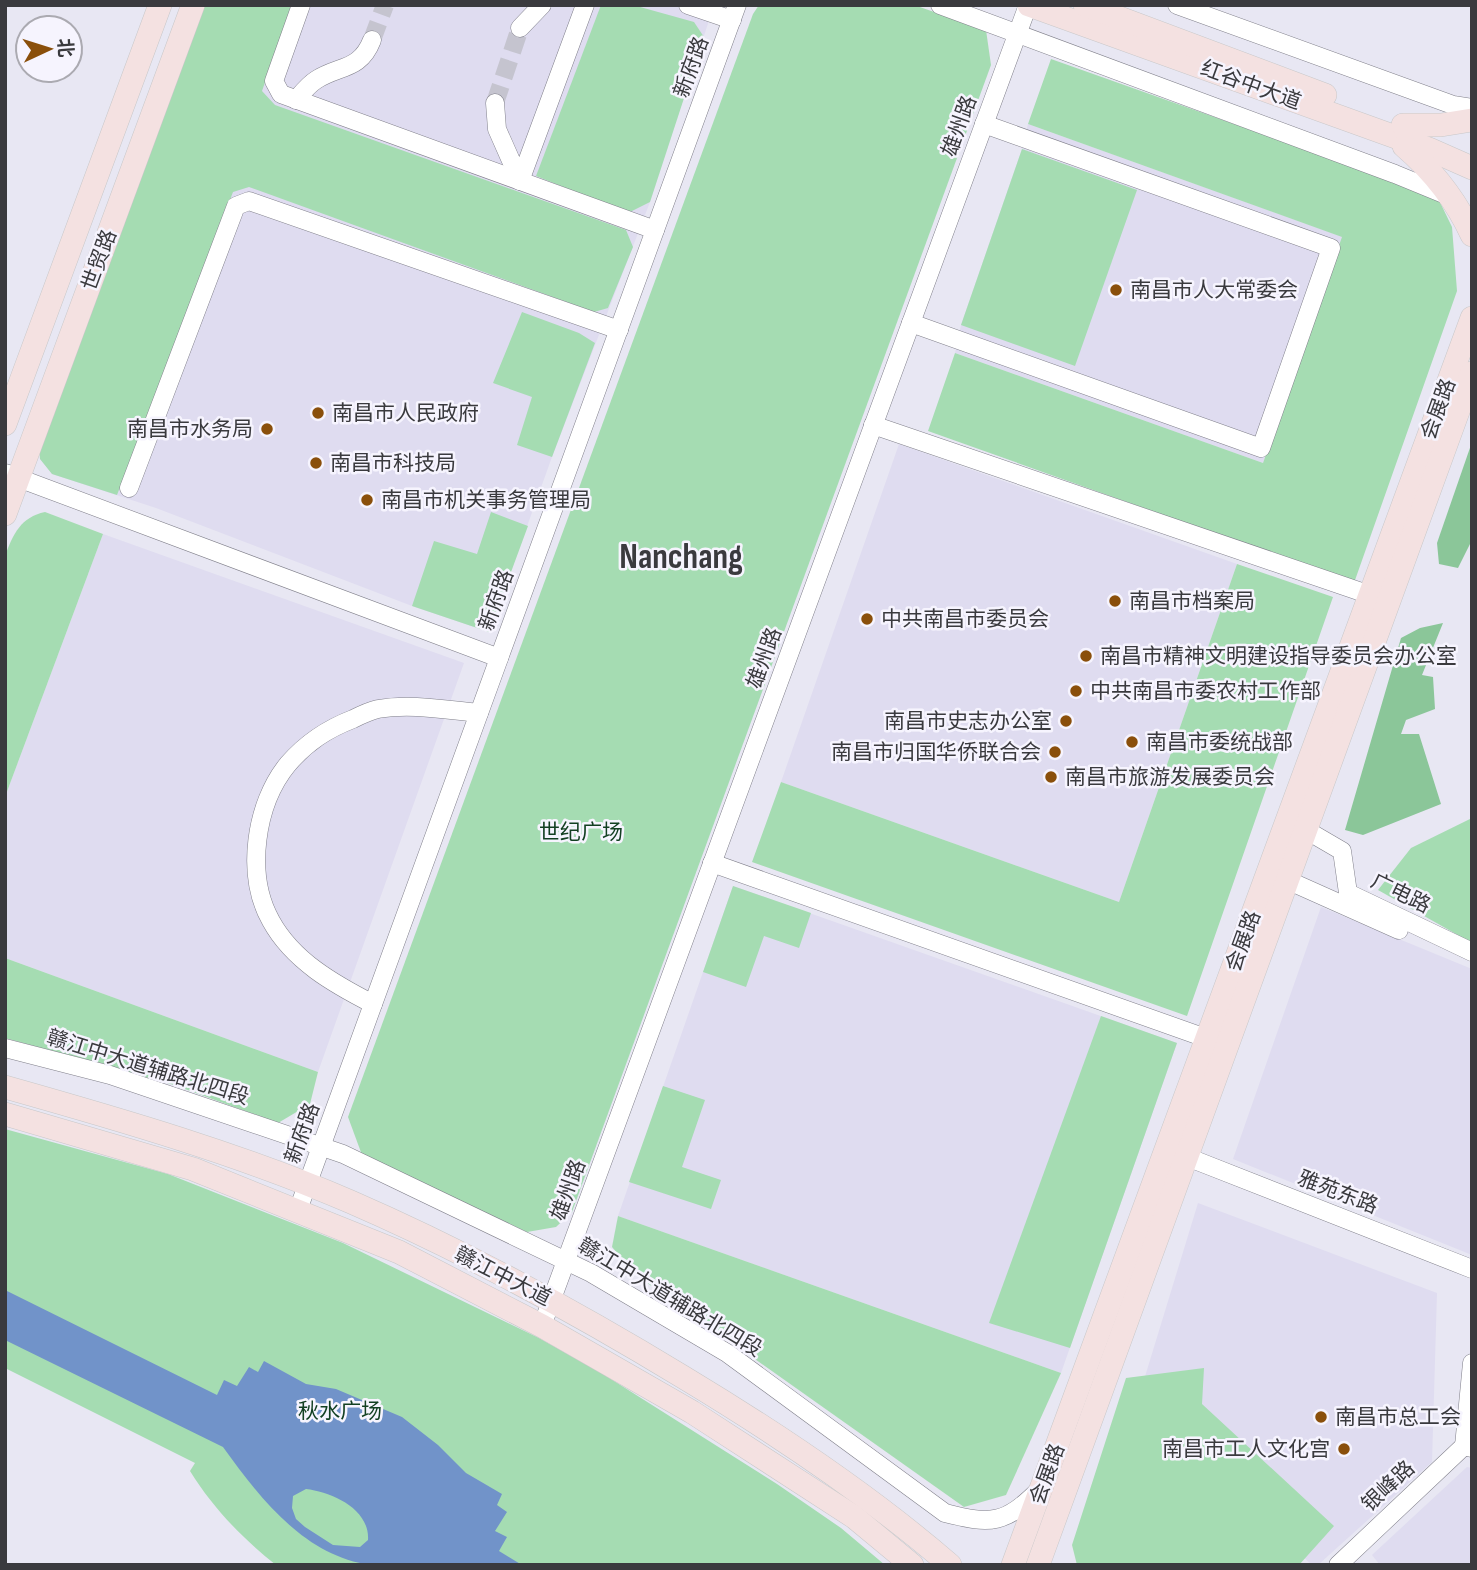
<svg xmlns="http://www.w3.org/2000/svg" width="1477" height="1570" viewBox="0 0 1477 1570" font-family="'Sofia Sans Condensed','Noto Sans SC',sans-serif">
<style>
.built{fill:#dfdcf0}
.green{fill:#a5dcb2}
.forest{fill:#8bc699}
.water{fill:#7193c9;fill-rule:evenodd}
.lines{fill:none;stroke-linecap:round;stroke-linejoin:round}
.minor-tunnel{stroke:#c5c4cf;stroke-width:18;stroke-dasharray:18 9;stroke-linecap:butt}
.minor-casing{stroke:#81808b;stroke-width:19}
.major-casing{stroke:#c8c8c9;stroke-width:24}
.minor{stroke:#fff;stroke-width:18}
.major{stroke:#f4e1e1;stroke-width:23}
.poi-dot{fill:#8a4f0b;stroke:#f6f4fe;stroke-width:2.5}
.labels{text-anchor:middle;stroke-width:5;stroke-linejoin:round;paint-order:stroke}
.street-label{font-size:21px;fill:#3a3a3e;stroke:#f6f4fe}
.poi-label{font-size:21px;fill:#3a3a3e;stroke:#f6f4fe;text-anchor:start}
.park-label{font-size:21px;fill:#134022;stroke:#f6f4fe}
.town-label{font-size:35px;font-weight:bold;fill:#3a3a3e;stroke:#f6f4fe}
</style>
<rect width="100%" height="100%" fill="#e8e7f3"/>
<g class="built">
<path d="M198,5H714L650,202L552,457L489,632L412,606L156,508L52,474L40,459Z"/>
<path d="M1028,124L1343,237L1263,463L955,353L961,325L1022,149Z"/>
<path d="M899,444L1237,564L1119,902L781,782Z"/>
<path d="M103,534L464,663L318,1072L5,958V797Z"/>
<path d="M733,886L1177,1043L1061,1373L618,1216Z"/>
<path d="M1321,907L1472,969V1255L1233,1159Z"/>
<path d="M1198,1203L1437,1293L1432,1462L1318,1565H1312L1136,1406Z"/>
<path d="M1467,1467L1472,1468V1565H1380L1372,1555Z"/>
</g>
<g class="green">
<path d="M198,5H292L262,91L275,105L626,230L633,247L608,308L594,312L249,187L233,192L117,495L52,474L40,459L39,446Z"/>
<path d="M601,5H633L694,22L704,37L650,202L628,213L536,176Z"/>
<path d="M759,5H914L986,30L991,65L572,1212L556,1227L527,1232L362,1155L348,1117L753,14Z"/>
<path d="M1051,59L1437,196L1452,227L1457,291L1354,583L928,431L955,353L1263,463L1342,237L1028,124Z"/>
<path d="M1022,149L1137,190L1075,366L961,325Z"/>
<path d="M522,312L579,333L595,343L552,457L517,445L532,397L493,383Z"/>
<path d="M45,512L103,534L5,797V556C13,534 21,517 45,512Z"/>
<path d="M491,512L528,526L489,632L412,606L434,541L477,554Z"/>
<path d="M1237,564L1333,597L1187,1016L752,862L781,782L1119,902Z"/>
<path d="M1472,818V943L1378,890L1411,848Z"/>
<path d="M733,886L811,913L799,948L764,936L746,987L703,972Z"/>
<path d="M5,958L318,1072L310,1104L278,1123L174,1085L5,1038Z"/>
<path d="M1101,1016L1177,1043L1070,1348L989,1323Z"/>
<path d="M663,1086L705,1100L682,1167L721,1180L711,1209L629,1182Z"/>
<path d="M5,1129L168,1174L343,1243L539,1338L603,1374L777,1484L841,1528L885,1565H276C242,1538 213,1508 190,1471L195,1463L5,1368Z"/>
<path d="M618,1216L1061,1373L1006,1495L964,1507L636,1275L612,1247Z"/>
<path d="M1204,1368L1202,1404L1334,1526L1299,1565H1077L1072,1545L1126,1378Z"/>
</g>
<g class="forest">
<path d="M1472,442V540L1458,568L1439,564L1437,543Z"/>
<path d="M1443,623L1422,675L1433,677L1435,709L1406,720L1401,734H1419L1441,804L1363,835L1345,830L1401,638L1420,628Z"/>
</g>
<path class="water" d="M5,1290L217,1395L224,1380L237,1386L249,1367L258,1372L264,1361L306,1384L336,1389L402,1417L438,1445L466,1473L502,1494L497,1505L507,1512L495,1531L507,1537L499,1551L522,1565C488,1565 454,1565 419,1565C404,1565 386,1567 371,1565C304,1556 260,1498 223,1447L5,1340ZM306,1489C332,1492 370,1509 368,1540L360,1547L333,1545L305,1527L296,1519L292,1508L293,1496Z"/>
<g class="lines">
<g class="minor-tunnel">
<path d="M372,40L385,5"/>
<path d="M495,103L520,28"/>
</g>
<defs>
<g id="minor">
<path d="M301,5L274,81L281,94L655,230"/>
<path d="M688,5L732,20"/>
<path d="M940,5L1395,174L1451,197"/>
<path d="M1177,5L1453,105L1472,108"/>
<path d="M520,28L542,5"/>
<path d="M296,100C302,93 308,85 316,80C339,65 360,71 372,40"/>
<path d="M495,103L497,129L520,181L585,5"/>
<path d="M911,323L1261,448L1331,248L984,124"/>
<path d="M873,425L1382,599"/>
<path d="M5,473L499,658"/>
<path d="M129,488L236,206L249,201L619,330"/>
<path d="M1306,830L1342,851L1348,893L1472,952"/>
<path d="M712,863L1217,1042"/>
<path d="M1287,880L1399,930"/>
<path d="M373,1004C334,984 293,961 271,921C245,875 255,804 288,764C307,742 327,729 353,719C361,715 369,711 378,709C411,703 446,710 479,713"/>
<path d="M5,1048L110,1075L343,1154L591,1273L727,1353L945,1513C992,1525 1005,1524 1040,1489"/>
<path d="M1187,1157L1472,1269"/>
<path d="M298,1210L737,5"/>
<path d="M542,1326L1028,5"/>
<path d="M1464,1446L1472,1363"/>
<path d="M1338,1565L1464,1446L1472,1448"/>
</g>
<g id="major">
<path d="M1029,5L1429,149L1472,168"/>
<path d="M1085,5L1325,95"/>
<path d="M1403,125H1441L1472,120"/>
<path d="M1404,146C1433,171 1456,200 1472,235"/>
<path d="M5,424L160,5"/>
<path d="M5,514L193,5"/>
<path d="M5,1087C122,1120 239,1154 351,1202C466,1252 576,1312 683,1377C776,1433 868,1494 950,1565"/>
<path d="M5,1114L193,1169L399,1252L542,1326L692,1412L854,1517L912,1565"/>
<path d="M1013,1565L1472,318"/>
<path d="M1038,1565L1472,373"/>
</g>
</defs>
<use href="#minor" class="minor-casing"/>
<use href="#major" class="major-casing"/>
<use href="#minor" class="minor"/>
<use href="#major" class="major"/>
</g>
<g class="poi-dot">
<circle cx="1116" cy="290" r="7"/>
<circle cx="318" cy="413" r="7"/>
<circle cx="267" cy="429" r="7"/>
<circle cx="316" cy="463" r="7"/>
<circle cx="367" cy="500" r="7"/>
<circle cx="1115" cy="601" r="7"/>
<circle cx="867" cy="619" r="7"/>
<circle cx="1086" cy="656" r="7"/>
<circle cx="1076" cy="691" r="7"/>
<circle cx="1066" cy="721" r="7"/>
<circle cx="1132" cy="742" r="7"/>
<circle cx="1055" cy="752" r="7"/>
<circle cx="1051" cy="777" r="7"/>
<circle cx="1321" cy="1417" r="7"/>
<circle cx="1344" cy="1449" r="7"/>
</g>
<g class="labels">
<g class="street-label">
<text transform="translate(691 67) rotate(-70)" y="7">新府路</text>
<text transform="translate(1251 85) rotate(20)" y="7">红谷中大道</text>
<text transform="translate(959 126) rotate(-70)" y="7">雄州路</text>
<text transform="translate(99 260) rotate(-70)" y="7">世贸路</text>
<text transform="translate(1438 409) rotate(-70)" y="7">会展路</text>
<text transform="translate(496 600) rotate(-70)" y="7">新府路</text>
<text transform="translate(764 658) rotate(-70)" y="7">雄州路</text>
<text transform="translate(1401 893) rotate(26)" y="7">广电路</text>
<text transform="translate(1243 941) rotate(-70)" y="7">会展路</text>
<text transform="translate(148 1067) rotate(17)" y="7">赣江中大道辅路北四段</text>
<text transform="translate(302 1133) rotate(-70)" y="7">新府路</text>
<text transform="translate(568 1190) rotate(-70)" y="7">雄州路</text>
<text transform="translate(1338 1192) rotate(21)" y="7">雅苑东路</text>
<text transform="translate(503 1276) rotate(27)" y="7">赣江中大道</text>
<text transform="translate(670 1297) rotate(31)" y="7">赣江中大道辅路北四段</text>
<text transform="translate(1047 1474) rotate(-70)" y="7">会展路</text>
<text transform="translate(1388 1486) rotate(-43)" y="7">银峰路</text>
</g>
<g class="poi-label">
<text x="1130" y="297">南昌市人大常委会</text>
<text x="332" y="420">南昌市人民政府</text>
<text x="253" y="436" text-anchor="end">南昌市水务局</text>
<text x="330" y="470">南昌市科技局</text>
<text x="381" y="507">南昌市机关事务管理局</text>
<text x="1129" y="608">南昌市档案局</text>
<text x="881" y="626">中共南昌市委员会</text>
<text x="1100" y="663">南昌市精神文明建设指导委员会办公室</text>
<text x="1090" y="698">中共南昌市委农村工作部</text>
<text x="1052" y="728" text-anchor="end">南昌市史志办公室</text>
<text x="1146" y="749">南昌市委统战部</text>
<text x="1041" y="759" text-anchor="end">南昌市归国华侨联合会</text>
<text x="1065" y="784">南昌市旅游发展委员会</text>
<text x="1335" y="1424">南昌市总工会</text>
<text x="1330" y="1456" text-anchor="end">南昌市工人文化宫</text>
</g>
<g class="park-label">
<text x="581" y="839">世纪广场</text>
<text x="340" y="1418">秋水广场</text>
</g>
<g class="town-label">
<text x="681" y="568">Nanchang</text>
</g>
</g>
<rect width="1477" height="1570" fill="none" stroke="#3a3a3e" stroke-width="14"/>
<g transform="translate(49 49) rotate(86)"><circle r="33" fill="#f6f4fe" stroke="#abaab1" stroke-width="2"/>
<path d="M0-5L12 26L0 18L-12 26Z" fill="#8a4f0b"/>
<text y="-10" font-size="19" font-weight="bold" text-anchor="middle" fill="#3a3a3e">北</text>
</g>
</svg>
